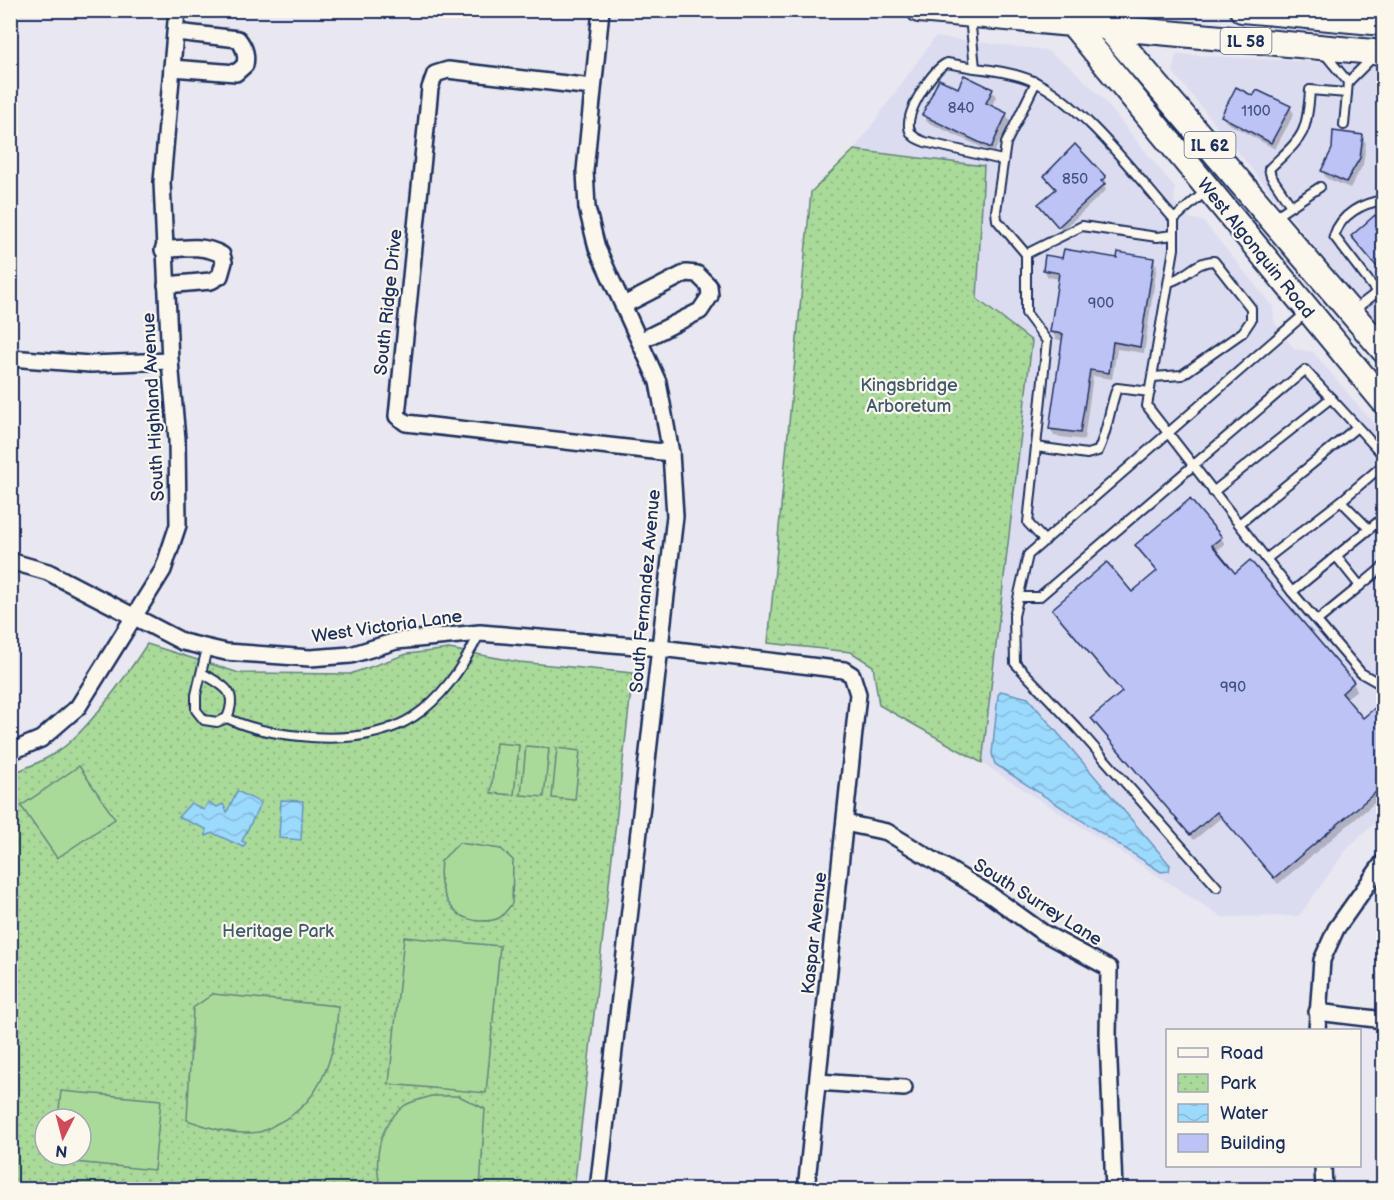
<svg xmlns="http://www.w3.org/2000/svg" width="1394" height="1200" viewBox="0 0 1394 1200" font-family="'Balsamiq Sans',sans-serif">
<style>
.built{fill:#dcdcf1}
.park{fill:url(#park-dots);stroke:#62847c;stroke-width:1.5;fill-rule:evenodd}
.pitch{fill:#aada9a;stroke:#62847c;stroke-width:1.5}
.water{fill:url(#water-waves);stroke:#6895bd;stroke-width:1.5}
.shadow{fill:#0003}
.building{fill:#bec3f5;stroke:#1b2f5e;stroke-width:1.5}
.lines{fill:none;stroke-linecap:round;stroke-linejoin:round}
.lane-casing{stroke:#1b2f5e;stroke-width:12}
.street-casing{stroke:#1b2f5e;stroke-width:20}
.primary-casing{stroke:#1b2f5e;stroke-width:28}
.lane{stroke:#fbf7ec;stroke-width:8}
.street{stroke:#fbf7ec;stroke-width:15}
.primary{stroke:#fbf7ec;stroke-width:24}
.labels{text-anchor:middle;stroke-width:4.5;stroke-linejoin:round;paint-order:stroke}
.number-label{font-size:15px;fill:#445484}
.shield{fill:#fbf7ec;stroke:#5e6b89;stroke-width:1.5}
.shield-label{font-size:16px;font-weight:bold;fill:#1b2f5e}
.street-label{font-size:18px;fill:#1b2f5e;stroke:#fbf7ec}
.park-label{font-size:18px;fill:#3f5a6d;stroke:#fbf7ec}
</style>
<defs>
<pattern id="park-dots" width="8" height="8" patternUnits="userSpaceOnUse" patternTransform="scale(1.5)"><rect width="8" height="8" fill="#aada9a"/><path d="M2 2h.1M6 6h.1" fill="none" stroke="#92bb87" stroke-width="1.8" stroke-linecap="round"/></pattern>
<pattern id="water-waves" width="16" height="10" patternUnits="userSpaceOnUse" patternTransform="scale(1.5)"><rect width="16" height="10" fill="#9bd9fd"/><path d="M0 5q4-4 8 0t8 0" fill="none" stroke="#85bbdb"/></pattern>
</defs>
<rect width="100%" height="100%" fill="#e9e7ef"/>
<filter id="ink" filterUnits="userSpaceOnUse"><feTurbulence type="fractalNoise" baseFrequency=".0167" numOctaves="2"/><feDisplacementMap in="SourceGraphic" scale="12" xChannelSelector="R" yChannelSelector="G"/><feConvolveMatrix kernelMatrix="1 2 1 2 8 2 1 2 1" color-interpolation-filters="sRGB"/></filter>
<g filter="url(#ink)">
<g class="built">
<path d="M935,37L1046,50L1072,68L1102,98L1175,188L1174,201L1189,218L1203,221L1273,307L1274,322L1294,349L1313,352L1383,435V815L1347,849L1299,916L1222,917L982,763L1032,341L977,300L984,166L854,150Z"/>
<path d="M1176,54L1383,66V331L1173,72Z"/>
</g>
<g class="park">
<path d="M854,150L984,166L977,299L1032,341L982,763L879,705L873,666L851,652L768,643L811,192Z"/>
<path d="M147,644L239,673L350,674L407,654L449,649L519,662L633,673L574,1189H11L10,774C32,766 56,756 72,740C100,714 126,676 147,644ZM45,1119H81V1155H45Z"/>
</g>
<g class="pitch">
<path d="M496,743L519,745L514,795L491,793Z"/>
<path d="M526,746L549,748L544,797L521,795Z"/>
<path d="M557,748L580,751L575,800L552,798Z"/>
<path d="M79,766L115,819L57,858L21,806Z"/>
<path d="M459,843L501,849L513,860L512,904C508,908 504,915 499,918C494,921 486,921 480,921C449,919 437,889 441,861Z"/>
<path d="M404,937L500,946L486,1093L389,1084Z"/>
<path d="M213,994L338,1006C336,1053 323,1103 276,1124C271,1127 265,1131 259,1132C235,1136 210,1128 187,1120L193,1008Z"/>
<path d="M61,1091L161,1100L154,1170L54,1160L55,1155H81V1119H58Z"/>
<path d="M431,1096H459L485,1109L480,1189H381C373,1160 378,1126 404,1106C411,1101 423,1099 431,1096Z"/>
</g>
<g class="water">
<path d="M1001,691L1028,698L1170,865L1169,871L1161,872L995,764L992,754L998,695Z"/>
<path d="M237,791L261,803L242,841L246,843L243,847L213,833L206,836V829L178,817L191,803L204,810L208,802L217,807L223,804L227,812Z"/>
<path d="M281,800L303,801L301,840L279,838Z"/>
</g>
<g class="shadow">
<path d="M959,90H992L996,97L991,107L1006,114L1010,121L994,153L927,122L924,115Z"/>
<path d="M1254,98L1290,107L1294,114L1275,149L1226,122L1222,116Z"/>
<path d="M1362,137L1366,143L1363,165L1350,188L1326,178L1322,171Z"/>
<path d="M1104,178L1107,183L1104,186L1106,190L1062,231L1043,210Z"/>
<path d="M1384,223V274L1352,236Z"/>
<path d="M1153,259L1157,266L1144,353L1117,349L1112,379L1093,376L1084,440L1054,436L1050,428L1063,341L1056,339L1052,332L1060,279L1048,277L1044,270L1063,260Z"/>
<path d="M1221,538L1225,544L1215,552L1235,575L1250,562L1353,683L1357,690L1345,699L1363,720L1384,703V795L1278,884L1222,817L1194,840L1096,725L1092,718L1123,693L1053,609L1132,594Z"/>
</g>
<g class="building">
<path d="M964,75L993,89L986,103L1007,113L991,148L922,115L939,79L958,88Z"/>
<path d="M1236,87L1253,96L1257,90L1291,106L1271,143L1221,116Z"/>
<path d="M1333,131L1363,135L1360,158L1346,182L1321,171L1332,149Z"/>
<path d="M1075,144L1106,177L1101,181L1105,184L1058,227L1038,204L1056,189L1044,176Z"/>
<path d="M1375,215L1383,225V274L1351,236Z"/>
<path d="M1064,249L1117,258L1118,252L1154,258L1140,347L1113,342L1109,373L1090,370L1080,433L1049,429L1063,334L1050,332L1059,273L1043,270L1045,255L1062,258Z"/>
<path d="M1190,499L1222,537L1212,545L1235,573L1250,560L1354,682L1342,693L1363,718L1383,701V786L1274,878L1217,812L1190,835L1091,718L1122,692L1052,609L1107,562L1132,592L1157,571L1135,545Z"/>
</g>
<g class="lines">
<defs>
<g id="lane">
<path d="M970,17L975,68C994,70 1015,73 1033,81C1081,102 1138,178 1174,219"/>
<path d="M1324,53L1348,82"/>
<path d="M975,68L947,63C932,70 907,110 909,127C910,136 917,139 925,142L1002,160"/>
<path d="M1036,82L1006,143L996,211L997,220L1026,254V313L1047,341L1028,523L1045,541"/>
<path d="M1347,93L1348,82L1371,59"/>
<path d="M1207,190L1174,219V249L1147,406L1292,592L1361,673L1384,686"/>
<path d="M1291,206L1271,176L1269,169C1302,137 1307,137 1310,90L1347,93L1344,125"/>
<path d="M1273,218L1320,187"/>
<path d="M1026,254L1082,226L1157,237L1174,235"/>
<path d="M1377,292L1334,236C1341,214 1362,203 1384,200"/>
<path d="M1354,310L1384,287"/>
<path d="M1153,377L1182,375L1243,332L1251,320V308L1214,261C1195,261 1186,278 1169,282"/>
<path d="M1036,447L1087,454L1098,451C1108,431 1109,409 1117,388L1150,392"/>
<path d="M1213,492L1331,398"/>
<path d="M1239,524L1357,427"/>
<path d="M1266,559L1341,501L1369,529"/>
<path d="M1360,586L1384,566"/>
<path d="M1292,592L1384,517"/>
<path d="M1019,597H1039L1305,370L1382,454L1383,465L1341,501"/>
<path d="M1317,621L1360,586L1336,556"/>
<path d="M202,673C223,686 239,690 227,718L217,722L204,720L196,710V695L207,648"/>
<path d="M227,718C254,731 283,735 311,737C400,743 440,711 480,633"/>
<path d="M1217,887L1077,728L1015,663L1014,616L1028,555L1307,312"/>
</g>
<g id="street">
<path d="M172,68L236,73L245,65C247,55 245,48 238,39L176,32"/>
<path d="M592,87L448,70L435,74L430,88L397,416L406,423L671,453"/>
<path d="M163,250C184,248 203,244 222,255L224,262L220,276L211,281L166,285"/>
<path d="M624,305L686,273L697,274L709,286L710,296L700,311L642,340"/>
<path d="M10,358L90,364L170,361"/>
<path d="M10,561L48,572L183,642L226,652L310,658L351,655L396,641L480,633L660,648L844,670L852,675L858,694L806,1190"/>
<path d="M10,752L41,739L78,707L163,570L178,525L177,439L170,361L162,182L177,10"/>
<path d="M845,823L887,832L989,894L1042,932L1109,968L1108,1037L1114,1190"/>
<path d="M1317,1012L1384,1020"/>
<path d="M1317,1030L1322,960L1336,929L1384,861"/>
<path d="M818,1082L904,1088"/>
<path d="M1323,1166L1324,1190"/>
<path d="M598,1190L675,516L671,453L658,382L597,248L587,208L585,171L601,10"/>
</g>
<g id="primary">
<path d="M919,10L1384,53"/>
<path d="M1061,10L1384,402"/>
<path d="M1093,10L1384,351"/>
<path d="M1242,10L1384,23"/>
</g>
</defs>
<use href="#lane" class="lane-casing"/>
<use href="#street" class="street-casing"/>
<use href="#primary" class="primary-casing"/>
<use href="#lane" class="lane"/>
<use href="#street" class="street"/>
<use href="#primary" class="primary"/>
</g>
</g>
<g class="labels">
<g class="number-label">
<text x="961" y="113">840</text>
<text x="1256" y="116">1100</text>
<text x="1075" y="184">850</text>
<text x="1101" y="308">900</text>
<text x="1233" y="692">990</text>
</g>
<g class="shield">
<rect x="1220.5" y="28" width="51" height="26" rx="4.5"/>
<rect x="1184.5" y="132" width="51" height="26" rx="4.5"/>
</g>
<g class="shield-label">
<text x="1246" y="47">IL 58</text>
<text x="1210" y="151">IL 62</text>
</g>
<g class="street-label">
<text transform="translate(1256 248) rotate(51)" y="6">West Algonquin Road</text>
<text transform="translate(388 302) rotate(-84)" y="6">South Ridge Drive</text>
<text transform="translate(153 407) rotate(-93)" y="6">South Highland Avenue</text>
<text transform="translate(645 591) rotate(-85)" y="6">South Fernandez Avenue</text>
<text transform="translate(387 626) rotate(-8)" y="6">West Victoria Lane</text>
<text transform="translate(1038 902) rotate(32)" y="6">South Surrey Lane</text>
<text transform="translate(814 933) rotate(-84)" y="6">Kaspar Avenue</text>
</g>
<g class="park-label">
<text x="909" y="391">Kingsbridge<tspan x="909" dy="21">Arboretum</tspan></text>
<text x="278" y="937">Heritage Park</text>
</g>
</g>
<rect width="1394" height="1200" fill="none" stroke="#fbf7ec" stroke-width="36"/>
<rect x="18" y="18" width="1358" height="1164" fill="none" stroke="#1b2f5e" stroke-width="2" filter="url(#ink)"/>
<rect x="1166" y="1029" width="195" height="138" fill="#fbf7ec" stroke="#a1a7b3" stroke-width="1.5"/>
<rect x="1178" y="1048" width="30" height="9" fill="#fbf7ec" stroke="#a1a7b3" stroke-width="1.5"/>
<text x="1220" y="1059" font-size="18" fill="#1b2f5e">Road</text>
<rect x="1178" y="1074" width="30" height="18" fill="url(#park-dots)" stroke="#a1a7b3" stroke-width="1.5"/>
<text x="1220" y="1089" font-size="18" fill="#1b2f5e">Park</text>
<rect x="1178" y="1104" width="30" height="18" fill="url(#water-waves)" stroke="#a1a7b3" stroke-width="1.5"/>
<text x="1220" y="1119" font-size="18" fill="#1b2f5e">Water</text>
<rect x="1178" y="1134" width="30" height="18" fill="#bec3f5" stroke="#a1a7b3" stroke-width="1.5"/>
<text x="1220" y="1149" font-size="18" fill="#1b2f5e">Building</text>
<g transform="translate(63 1137) rotate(186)"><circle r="28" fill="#fbf7ec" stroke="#a1a7b3" stroke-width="1.5"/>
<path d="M0-4.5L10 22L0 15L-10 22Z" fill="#d1495b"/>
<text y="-9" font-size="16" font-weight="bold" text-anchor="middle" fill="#1b2f5e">N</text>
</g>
</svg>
